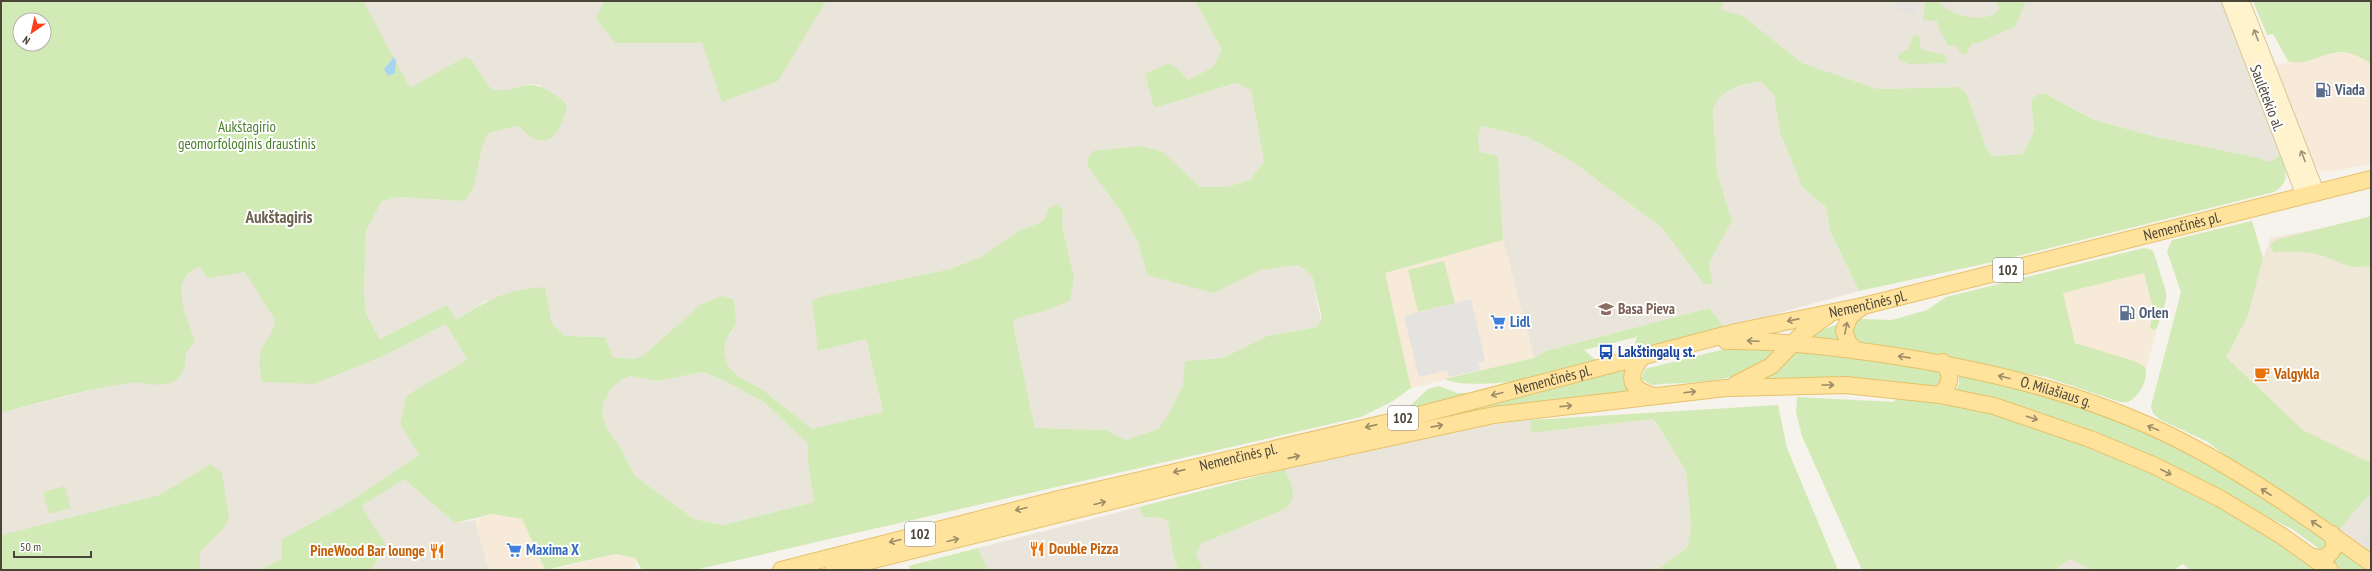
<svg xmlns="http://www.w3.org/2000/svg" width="2372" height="571" viewBox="0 0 2372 571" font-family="'PT Sans Narrow',sans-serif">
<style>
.residential{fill:#eae5da}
.commercial{fill:#f7ead8}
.education{fill:#efe8d6}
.green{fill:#d2eab5;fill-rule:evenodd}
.parking{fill:#e5e3e0}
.water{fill:#a9d4f2}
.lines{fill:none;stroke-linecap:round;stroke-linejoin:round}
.secondary-casing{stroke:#d6c79b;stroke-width:16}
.primary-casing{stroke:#e6c16a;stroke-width:18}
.secondary{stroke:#fff3cd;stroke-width:14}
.primary{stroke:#ffe39c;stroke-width:16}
.oneway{stroke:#9c937c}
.oneway2{stroke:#9c8c66}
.labels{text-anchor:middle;stroke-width:4;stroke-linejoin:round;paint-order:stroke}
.shield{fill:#fff;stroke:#817c74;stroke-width:1}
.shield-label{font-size:14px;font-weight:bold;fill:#4b4439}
.service-label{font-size:15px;font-weight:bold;fill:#4e5e75;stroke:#fff;text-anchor:start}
.street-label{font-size:15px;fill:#4b4439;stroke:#fff}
.park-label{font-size:15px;fill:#4a7f2a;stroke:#fff}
.education-label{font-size:15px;font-weight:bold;fill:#785e54;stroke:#fff;text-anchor:start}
.shop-label{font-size:15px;font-weight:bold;fill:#366cbe;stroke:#fff;text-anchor:start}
.transit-label{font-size:15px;font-weight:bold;fill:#164399;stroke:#fff;text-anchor:start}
.food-label{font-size:15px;font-weight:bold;fill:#c56008;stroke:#fff;text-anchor:start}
.quarter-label{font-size:17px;font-weight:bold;fill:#6e6250;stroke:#fff}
</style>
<rect width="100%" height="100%" fill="#f6f3ec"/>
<g class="residential">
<path d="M58,1H602L615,43H702L801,1H1195L1222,50L1213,67L1188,80L1178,69L1151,95L1154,107L1237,83L1251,90L1264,162L1250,180L1226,187H1200L1163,152L1120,210L1138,242L1147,275L1246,276L1261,270L1298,265L1312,276L1321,321L1315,327L1267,336L1223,358L1186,361L1183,385L1168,415L1158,429L1125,440L1106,430L1035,428L1013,324L1015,319L1041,312L1074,277L1062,225L1063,211L1048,209L1045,219L1039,223L1020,230L981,257L950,269L819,297L866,339L883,413L812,429L763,390L739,377L728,366L724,353L726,340L732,332L644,355L635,359L613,357L605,337L565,336L552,324L545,287L485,301L456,320L447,305L380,339L366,314L364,291L366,231L372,215L381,202L397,197L464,201L472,188L483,141L489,133L517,126L533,138L541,85L532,84L502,91L491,89L471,59L392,99Z"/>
<path d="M1723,1H2221L2280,155L2270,162L2255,157L2156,137L2094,120L2047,94H2038L2031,100L2034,131L2023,154L1993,156L1987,149L1965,91L1958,87L1878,89L1802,63L1743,16L1722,10Z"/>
<path d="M1760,81L1774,95L1780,133L1803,188L1826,207L1830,231L1859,291L1725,328L1709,308L1546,351L1534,358L1503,240L1498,156L1480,152L1478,140L1481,126L1528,137L1573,162L1662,228L1675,246L1713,284L1709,263L1732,221L1717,173L1713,110L1716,101L1729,89Z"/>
<path d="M230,255L239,260L275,320V329L260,353L314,384L381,357L446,324L467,361L407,395L400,424L419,455L346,504L282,539V558L260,570H200V552L224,528L211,464L159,495L1,535V413L103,387L176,322L184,276L190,270Z"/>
<path d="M701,372L723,380L764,402L808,444V464L814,502L723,525L694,519L635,476L621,448L607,429L602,414L604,402L611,389L621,380L631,376L658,381Z"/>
<path d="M1653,419L1686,471L1691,527L1687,548L1659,568V570H1203L1196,554L1201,544L1285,509L1294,493L1285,469L1371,443L1421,433L1531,420L1532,433Z"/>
<path d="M404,479L455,523L475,520L489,570H371L360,506Z"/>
<path d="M2371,493V555L2338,531Z"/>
<path d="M1139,507L1144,517L1163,518L1168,522L1173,555L1178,570H988L978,548Z"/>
<path d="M2070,559L2092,570H2054Z"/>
</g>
<g class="commercial">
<path d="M2329,53H2351L2359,56L2371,64V164L2328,172L2322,171L2310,162L2274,67L2288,61L2295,63Z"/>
<path d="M1503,240L1534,358L1411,388L1385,273Z"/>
<path d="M2144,273L2153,310L2150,323L2154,330L2157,328L2146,370L2137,362L2075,343L2063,293Z"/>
<path d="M492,514L522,519L545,570H489L475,520Z"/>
<path d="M615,554L635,558L636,570H552Z"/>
</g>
<path class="education" d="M2371,218V463L2303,430L2226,357L2248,316L2263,258L2271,238Z"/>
<g class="green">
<path d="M1,1H363L410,88L465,57L471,59L491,89C516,95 526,75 550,92C557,96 562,99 567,106C563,121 556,147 535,139C528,136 523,129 517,126L489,133C476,151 480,188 464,201L397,197L381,202L366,231L364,291L366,314L380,339L447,305L456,320C488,299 506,290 545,287L552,324L565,336L605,337L613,357L635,359L644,355L700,305L722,296L734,300L736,323L726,340L724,353L728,366L739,377L763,390L812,429L883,412L866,339L818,351L812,301L819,297L950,269L981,257L1020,230L1039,223L1045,219L1048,209L1058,204L1063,211L1062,225L1074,277L1070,301L1041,312L1015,319L1013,324L1035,428L1106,430L1125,440L1158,429L1168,415L1183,385L1185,361L1223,358L1267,336L1316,327L1321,321V314L1312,276L1298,265L1261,270L1213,293L1147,275L1138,242L1120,210L1088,167V158L1093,151L1141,146L1163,152L1200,187H1226L1250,180L1264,162L1251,90L1236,83L1154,108L1145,74L1169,63L1178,69L1188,80L1213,67L1222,50L1195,1H1723L1722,10L1743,16L1802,63L1878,89L1958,87L1965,91L1987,149L1993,156L2023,154L2034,131L2031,100L2038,94H2046L2094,120L2156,137L2255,157L2270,162L2280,155C2286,171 2291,182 2274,192L2002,260L1859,291L1830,231L1826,207L1803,188L1780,133L1774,95L1760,81C1739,86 1720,88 1713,110L1717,173L1732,221L1709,263L1713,284H1704L1662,228L1573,162L1528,137L1481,126L1478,140L1480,152L1498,156L1503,240L1385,273L1411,388L1393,401L1361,417L695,570H642L635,558L615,554L545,570L522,519L492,514L455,523L404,479L361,506L386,545L371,570H260L282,558V539L346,504L419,455L400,424L407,395L467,360L446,324L381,357L314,384L262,382C261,373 258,363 260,354C264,341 274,334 275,320L245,272L208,278L199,267C167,278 187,318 195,341L185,354C187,363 183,375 175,381C164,389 142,381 129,383C86,389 43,402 1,413ZM20,20H44V44H20ZM702,372L723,380L764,402L808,444V464L814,502L723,525L694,519L635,476L621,448L607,429L602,414L604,402L611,389L621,380L631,376L658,381Z"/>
<path d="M602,1H826L778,81L722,102L702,43H615L596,18L603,4Z"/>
<path d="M1925,1H1938C1947,15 1989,27 2000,8L1995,1H2019L2025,4L2015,26L1979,43H1972L1966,54H1962L1957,47L1947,45C1945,36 1938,32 1937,21L1923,20Z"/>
<path d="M2253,1H2371V64C2332,35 2316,70 2288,61L2273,34L2267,35Z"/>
<path d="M1914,35L1921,36L1919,44L1923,50L1945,55L1947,63L1909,64L1898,59L1899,54L1908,49Z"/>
<path d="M2371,216V265C2349,271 2343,263 2324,256C2307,251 2291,251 2274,252L2271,248V244L2276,240Z"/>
<path d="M2252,221L2263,258L2248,316L2226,357L2303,430L2371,463V493L2338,531L2236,464L2208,442L2159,419L2153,413L2151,406L2181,292L2167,251L2172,240Z"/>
<path d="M2144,248L2152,250L2154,253L2166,292V300L2157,328L2154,330L2150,328L2153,309L2144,273L2063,293L2075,343L2137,362L2145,367C2149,379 2139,397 2128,402H2120L2046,377L1858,344L1851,338L1853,324L1861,319L1892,320L1927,310L1946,297Z"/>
<path d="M1444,261L1455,303L1418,312L1408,270Z"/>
<path d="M1709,308L1725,328L1632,351L1637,337L1584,350L1596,360C1588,363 1581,367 1573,370C1547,378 1468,391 1445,379L1534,358L1546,351Z"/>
<path d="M1839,324L1840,341L1808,337L1815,332Z"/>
<path d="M1732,347L1777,349C1750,386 1693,381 1652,385L1641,379L1645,369Z"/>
<path d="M1793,351L1904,363L1942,370L1947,376L1940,388L1765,380Z"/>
<path d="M1626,368L1633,391L1458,414L1381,434L1504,399Z"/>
<path d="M1959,373C2020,388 2081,404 2139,429C2206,458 2266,499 2327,539L2328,548L2321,550L2292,529L2101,436L2054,418L1956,391L1959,383Z"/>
<path d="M1439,386L1457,393H1473L1406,410L1428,389Z"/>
<path d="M1797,397L1894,402L1896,399C1937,394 1989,411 2028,425C2101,450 2171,479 2239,517C2267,533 2293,552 2320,570H2190L2183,564L2173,570H2092L2070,559L2054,570H1862L1802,436L1796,412Z"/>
<path d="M1778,405L1787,448L1838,570H1659V568L1687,548L1691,527L1686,471L1656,423L1653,419L1531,433V420Z"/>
<path d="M211,464L222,473L229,518L224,528L200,552V570H1V535L159,495Z"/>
<path d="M1285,469C1291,485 1300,495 1285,509L1201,544L1196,554L1203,570H1178L1173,555L1168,522L1163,518L1144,517L1139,507Z"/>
<path d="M65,486L71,508L49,514L43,492Z"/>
<path d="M978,548L988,570H911L908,566Z"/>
<path d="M2340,548L2371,570H2341L2329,561Z"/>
</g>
<g class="parking">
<path d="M1898,1H1920L1914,16L1895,8Z"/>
<path d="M1471,299L1485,361L1478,363L1480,370L1449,377L1447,370L1419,377L1404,316Z"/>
<path d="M2371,525V547L2361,541Z"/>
</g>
<path class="water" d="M394,57L396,61L395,73L388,76L384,69Z"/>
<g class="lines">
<defs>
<g id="secondary">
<path d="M2229,1L2304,196"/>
<path d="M2242,1L2317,192"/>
</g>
<g id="primary">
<path id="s1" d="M1726,341C1776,340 1826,346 1875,353C1980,368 2088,393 2183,442C2249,476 2311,520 2371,563"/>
<path d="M1858,351L1849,344L1844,331L1850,316L1863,306"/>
<path d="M1642,357C1626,377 1629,390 1655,396"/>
<path d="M1736,384L1771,366L1802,334L1827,316"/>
<path d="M1940,395C1952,383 1952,375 1943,362"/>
<path d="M2312,557C2325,559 2330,557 2335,545L2332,534"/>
<path id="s2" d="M781,570L1059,499L1411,417L1736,332L1863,306L2371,179"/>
<path d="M833,570L1217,475L1494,415L1726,388L1846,385L1940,395L1994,406L2090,439L2153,465L2221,499L2282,536L2330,570"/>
</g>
</defs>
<use href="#secondary" class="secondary-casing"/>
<use href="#primary" class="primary-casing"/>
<use href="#secondary" class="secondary"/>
<use href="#primary" class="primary"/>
</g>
<defs><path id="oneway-shaft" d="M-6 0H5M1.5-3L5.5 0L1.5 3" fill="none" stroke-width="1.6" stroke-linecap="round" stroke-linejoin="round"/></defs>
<g class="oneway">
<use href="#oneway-shaft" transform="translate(2256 35) rotate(-111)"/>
<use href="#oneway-shaft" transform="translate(2303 156) rotate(-111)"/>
</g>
<g class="oneway2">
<use href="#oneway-shaft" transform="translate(1793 320) rotate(169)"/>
<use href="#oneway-shaft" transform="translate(1846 328) rotate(-79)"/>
<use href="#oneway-shaft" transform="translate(1753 341) rotate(-177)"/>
<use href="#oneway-shaft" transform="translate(1904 357) rotate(-172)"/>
<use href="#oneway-shaft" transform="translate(2004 377) rotate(-166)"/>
<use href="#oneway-shaft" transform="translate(1828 385)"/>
<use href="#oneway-shaft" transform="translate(1690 392) rotate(-7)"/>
<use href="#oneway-shaft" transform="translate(1497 394) rotate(166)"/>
<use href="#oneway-shaft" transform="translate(1566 406) rotate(-6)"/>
<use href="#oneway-shaft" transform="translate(2032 418) rotate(17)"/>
<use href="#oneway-shaft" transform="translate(1371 426) rotate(167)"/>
<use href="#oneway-shaft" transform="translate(1437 426) rotate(-11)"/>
<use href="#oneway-shaft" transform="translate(2153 428) rotate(-158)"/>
<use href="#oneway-shaft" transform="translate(1294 457) rotate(-13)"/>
<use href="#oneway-shaft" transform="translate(1179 471) rotate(167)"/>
<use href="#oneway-shaft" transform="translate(2166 472) rotate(27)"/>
<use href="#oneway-shaft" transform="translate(2266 492) rotate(-147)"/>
<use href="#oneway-shaft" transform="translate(1100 503) rotate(-14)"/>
<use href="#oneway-shaft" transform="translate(1021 509) rotate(166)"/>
<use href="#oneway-shaft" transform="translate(2316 524) rotate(-147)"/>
<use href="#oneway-shaft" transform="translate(953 540) rotate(-14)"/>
<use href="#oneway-shaft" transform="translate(895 541) rotate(166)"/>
</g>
<defs>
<symbol id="fuel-bare" viewBox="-9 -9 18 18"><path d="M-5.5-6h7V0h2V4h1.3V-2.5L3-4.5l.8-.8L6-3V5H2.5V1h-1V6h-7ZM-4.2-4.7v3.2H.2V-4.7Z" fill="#5c6f8a" stroke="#fff" stroke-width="2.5" paint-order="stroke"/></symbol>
<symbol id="school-bare" viewBox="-9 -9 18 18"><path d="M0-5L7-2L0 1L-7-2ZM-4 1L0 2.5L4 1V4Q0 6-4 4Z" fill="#8d6e63" stroke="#fff" stroke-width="2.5" paint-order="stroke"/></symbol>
<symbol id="supermarket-bare" viewBox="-9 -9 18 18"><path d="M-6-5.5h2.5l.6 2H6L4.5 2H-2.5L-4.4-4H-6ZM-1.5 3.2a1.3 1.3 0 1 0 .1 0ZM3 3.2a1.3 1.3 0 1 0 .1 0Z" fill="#3f7fe0" stroke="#fff" stroke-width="2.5" paint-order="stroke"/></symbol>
<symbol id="bus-bare" viewBox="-9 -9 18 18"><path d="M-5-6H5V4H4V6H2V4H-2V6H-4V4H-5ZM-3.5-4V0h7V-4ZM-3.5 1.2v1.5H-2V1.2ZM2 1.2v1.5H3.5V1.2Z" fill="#1a4fb4" stroke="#fff" stroke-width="2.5" paint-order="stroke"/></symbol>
<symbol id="cafe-bare" viewBox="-9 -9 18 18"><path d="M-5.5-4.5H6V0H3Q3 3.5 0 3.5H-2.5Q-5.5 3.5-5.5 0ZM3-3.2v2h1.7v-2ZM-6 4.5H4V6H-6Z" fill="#e8710a" stroke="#fff" stroke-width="2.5" paint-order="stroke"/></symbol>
<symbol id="restaurant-bare" viewBox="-9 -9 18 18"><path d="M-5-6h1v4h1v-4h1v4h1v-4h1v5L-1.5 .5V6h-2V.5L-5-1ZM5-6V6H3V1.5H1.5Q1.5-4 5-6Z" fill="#e8710a" stroke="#fff" stroke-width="2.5" paint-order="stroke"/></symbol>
</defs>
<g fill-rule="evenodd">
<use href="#fuel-bare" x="2312" y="79" width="22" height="22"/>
<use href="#school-bare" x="1595" y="298" width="22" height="22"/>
<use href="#fuel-bare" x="2116" y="302" width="22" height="22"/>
<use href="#supermarket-bare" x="1487" y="311" width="22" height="22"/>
<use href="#bus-bare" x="1595" y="341" width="22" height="22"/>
<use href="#cafe-bare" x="2251" y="363" width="22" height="22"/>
<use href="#restaurant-bare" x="1026" y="538" width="22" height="22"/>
<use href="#supermarket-bare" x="503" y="539" width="22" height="22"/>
<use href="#restaurant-bare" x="426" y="540" width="22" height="22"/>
</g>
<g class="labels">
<g class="shield">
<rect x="1993" y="258" width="30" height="24" rx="3"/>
<rect x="1388" y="406" width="30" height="24" rx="3"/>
<rect x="905" y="522" width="30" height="24" rx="3"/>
</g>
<g class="shield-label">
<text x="2008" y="275">102</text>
<text x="1403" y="423">102</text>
<text x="920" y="539">102</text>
</g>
<g class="service-label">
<text x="2335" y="95">Viada</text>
<text x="2139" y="318">Orlen</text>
</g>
<g class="street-label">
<text transform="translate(2267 98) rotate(69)" y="5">Saulėtekio al.</text>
<text dy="5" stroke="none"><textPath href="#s2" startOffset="1443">Nemenčinės pl.</textPath></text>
<text dy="5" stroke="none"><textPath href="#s2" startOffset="1119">Nemenčinės pl.</textPath></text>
<text dy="5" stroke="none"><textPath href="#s2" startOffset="795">Nemenčinės pl.</textPath></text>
<text dy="5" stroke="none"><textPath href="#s1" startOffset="335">O. Milašiaus g.</textPath></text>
<text dy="5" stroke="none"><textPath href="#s2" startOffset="471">Nemenčinės pl.</textPath></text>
</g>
<g class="park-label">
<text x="247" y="132">Aukštagirio<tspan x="247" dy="17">geomorfologinis draustinis</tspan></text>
</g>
<g class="education-label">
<text x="1618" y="314">Basa Pieva</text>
</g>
<g class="shop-label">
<text x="1510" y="327">Lidl</text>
<text x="526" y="555">Maxima X</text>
</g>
<g class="transit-label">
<text x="1618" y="357">Lakštingalų st.</text>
</g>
<g class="food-label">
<text x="2274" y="379">Valgykla</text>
<text x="1049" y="554">Double Pizza</text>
<text x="425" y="556" text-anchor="end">PineWood Bar lounge</text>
</g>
<g class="quarter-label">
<text x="279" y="223">Aukštagiris</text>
</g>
</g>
<rect width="2372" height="571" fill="none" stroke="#4b4439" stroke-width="4"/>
<g transform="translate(32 32) rotate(214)"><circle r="19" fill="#ffffff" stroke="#b7b4b0"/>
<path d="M0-3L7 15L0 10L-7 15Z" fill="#fc3f1d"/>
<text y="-6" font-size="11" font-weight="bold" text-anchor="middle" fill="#4b4439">N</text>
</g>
<path d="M14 551v6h77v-6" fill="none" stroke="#4b4439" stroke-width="2"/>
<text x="20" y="551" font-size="12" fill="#4b4439" stroke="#ffffff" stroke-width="3" paint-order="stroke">50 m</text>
</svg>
